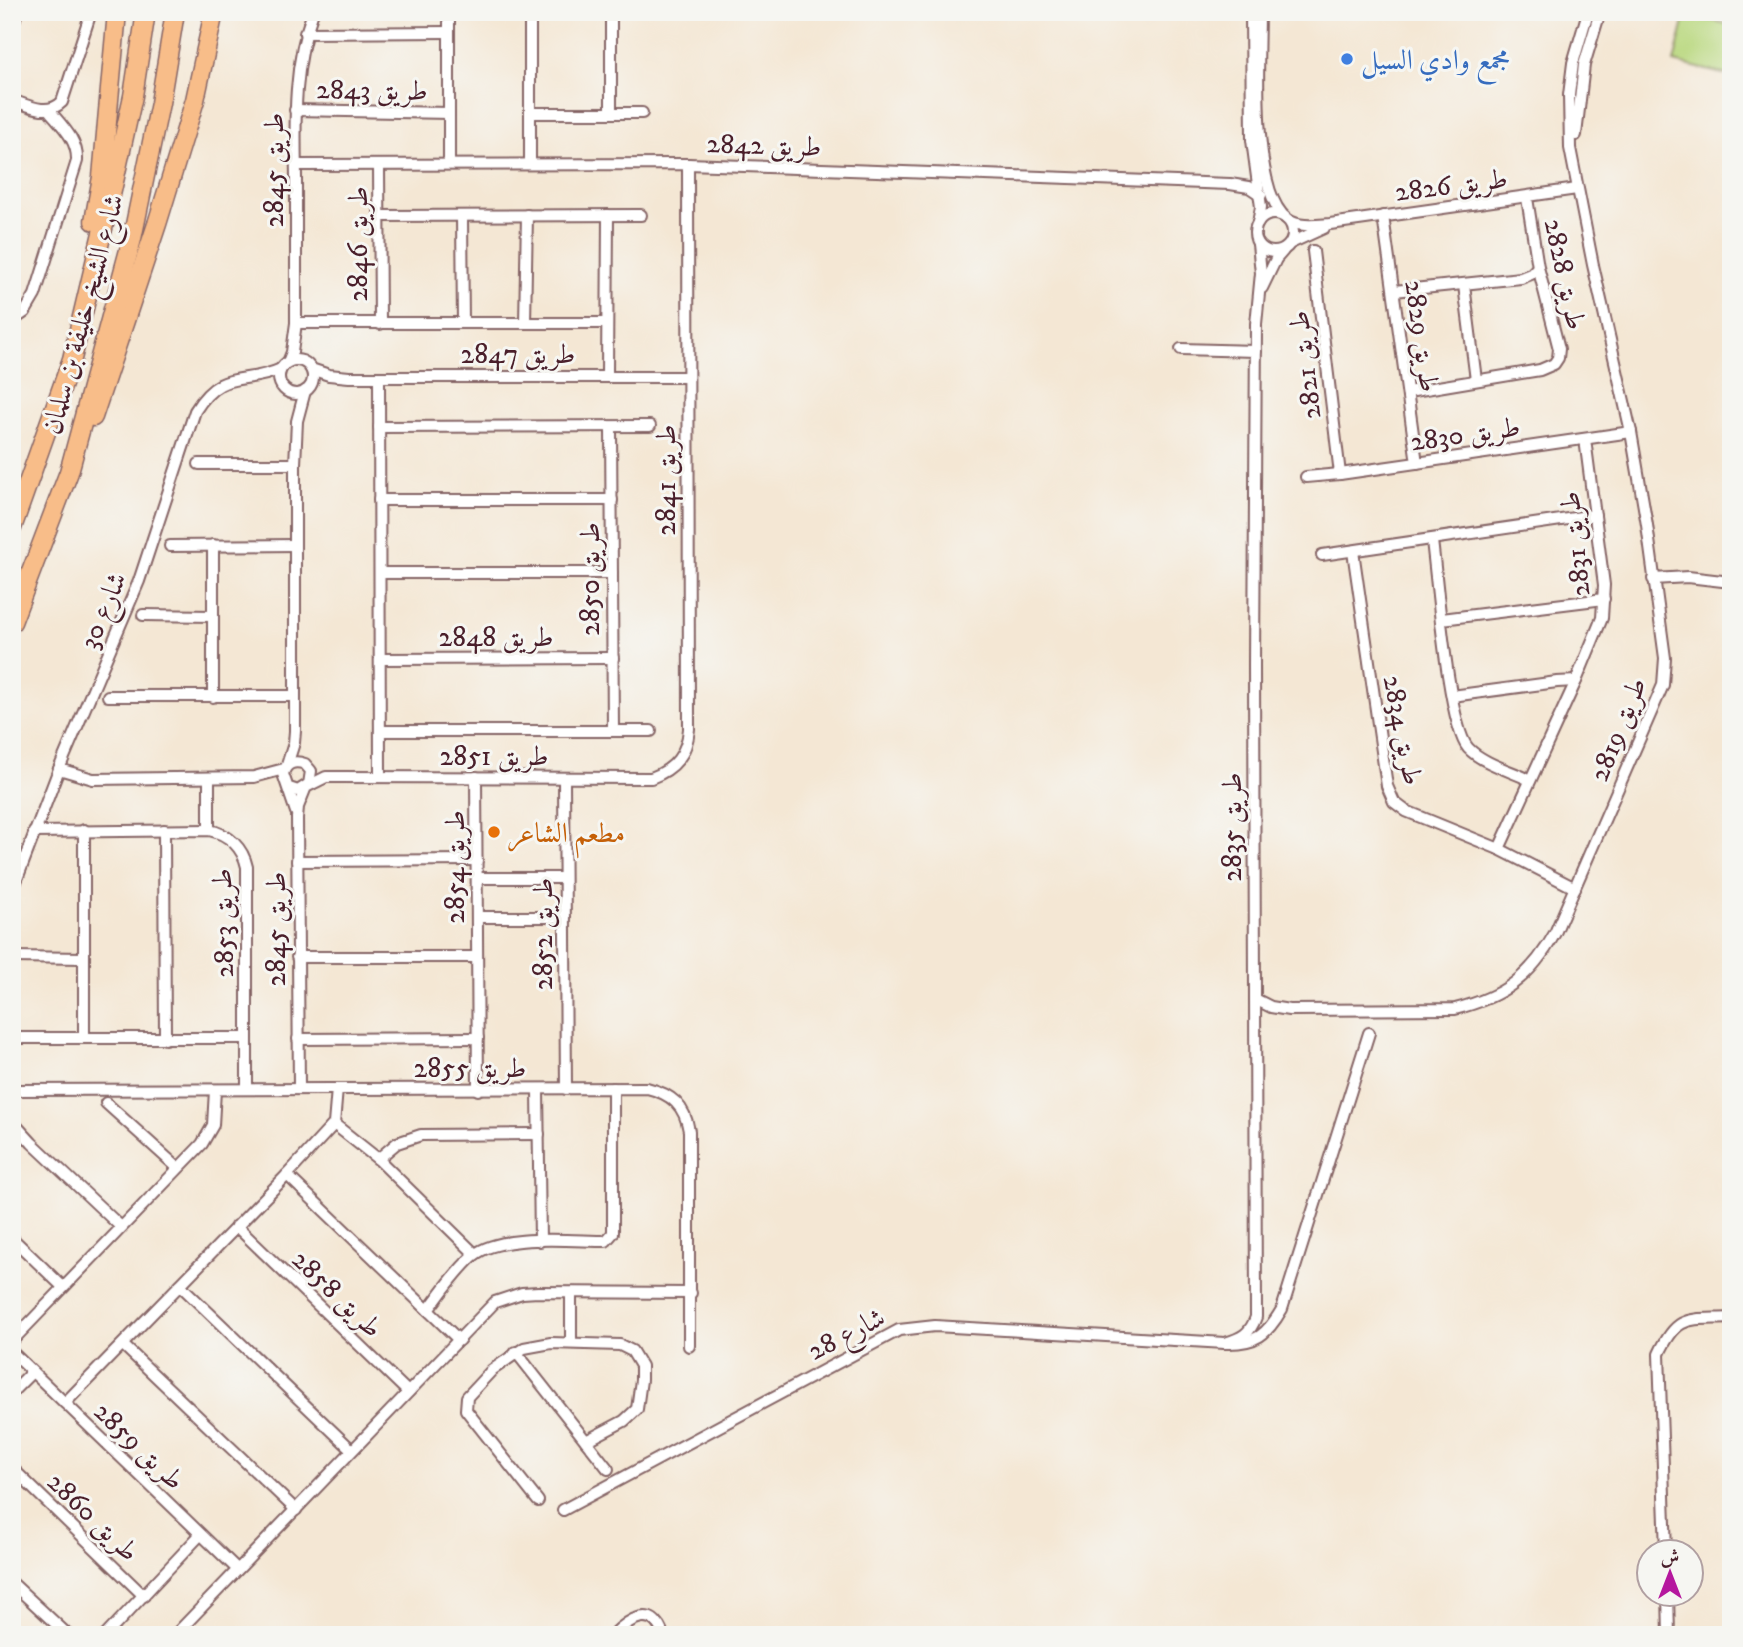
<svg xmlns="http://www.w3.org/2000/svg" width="1743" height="1647" viewBox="0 0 1743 1647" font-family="'IM FELL DW Pica',Amiri,serif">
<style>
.green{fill:#b9d87f;stroke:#827c55;stroke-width:2}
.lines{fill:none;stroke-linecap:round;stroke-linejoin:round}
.minor-casing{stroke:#866566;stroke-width:14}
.highway-casing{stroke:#866566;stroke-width:21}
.minor{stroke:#fff;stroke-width:10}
.highway{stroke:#f8bd89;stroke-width:18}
.shop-dot{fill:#3f7fe0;stroke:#f6f6f2;stroke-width:2.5}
.food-dot{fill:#e8710a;stroke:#f6f6f2;stroke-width:2.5}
.labels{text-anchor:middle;stroke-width:6;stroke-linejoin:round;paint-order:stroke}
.shop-label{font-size:28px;fill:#366cbe;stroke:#f6f6f2;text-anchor:start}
.street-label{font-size:28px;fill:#4a1f2b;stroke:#f6f6f2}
.food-label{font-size:28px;fill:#c56008;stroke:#f6f6f2;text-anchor:start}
</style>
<rect width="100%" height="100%" fill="#f6f6f2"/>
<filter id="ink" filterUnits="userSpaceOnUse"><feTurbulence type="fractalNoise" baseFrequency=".0143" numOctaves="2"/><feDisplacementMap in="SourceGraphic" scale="14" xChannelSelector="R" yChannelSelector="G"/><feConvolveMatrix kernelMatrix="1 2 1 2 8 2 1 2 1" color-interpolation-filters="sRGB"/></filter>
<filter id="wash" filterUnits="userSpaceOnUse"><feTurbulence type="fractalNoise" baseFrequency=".00686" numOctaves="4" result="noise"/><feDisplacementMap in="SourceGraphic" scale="28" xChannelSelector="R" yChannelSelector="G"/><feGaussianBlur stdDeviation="1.57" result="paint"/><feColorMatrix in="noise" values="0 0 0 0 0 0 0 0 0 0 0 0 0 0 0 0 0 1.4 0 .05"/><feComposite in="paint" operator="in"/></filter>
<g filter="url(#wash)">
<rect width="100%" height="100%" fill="#f4e7d4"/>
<path class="green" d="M1686,14L1731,25V76L1674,62Z"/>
</g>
<g filter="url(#ink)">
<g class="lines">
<defs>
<g id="minor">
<path d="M449,12V164"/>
<path d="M611,12V113"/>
<path d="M1251,12L1252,140L1261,207L1258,223"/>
<path d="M1259,12C1259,58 1250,190 1287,219C1299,228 1316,225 1330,224L1577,189"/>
<path d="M12,28L17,12"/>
<path d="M305,33L449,32"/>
<path d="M12,100C29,106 48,116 62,102L91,12"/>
<path d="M295,110L449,113"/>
<path d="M531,113H642"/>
<path d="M1576,135L1584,65L1600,12"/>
<path d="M530,164V12"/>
<path d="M296,165L688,164L1230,184L1249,187L1261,195"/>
<path d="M379,165L380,324"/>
<circle cx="1274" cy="233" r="19"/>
<path d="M379,216L641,215"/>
<path d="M462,216L463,323"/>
<path d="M1383,216L1417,463"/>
<path d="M1291,243L1324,228"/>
<path d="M1313,251L1340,474"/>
<path d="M1464,285L1476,380"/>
<path d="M1262,288L1276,259L1283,251"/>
<path d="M1394,291L1521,278L1531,274L1538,267"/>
<path d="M12,321L25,312L35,295L77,161C78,140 62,126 49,110"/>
<path d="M296,323H607"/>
<path d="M525,323L527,215"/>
<path d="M1181,349L1256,351"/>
<circle cx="296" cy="377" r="17"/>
<path d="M288,362L292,352L296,323C296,275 296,226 296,177C295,122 293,65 313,12"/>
<path d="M311,369L329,375L349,377H688"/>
<path d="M607,376L608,215"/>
<path d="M379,377L380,777"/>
<path d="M1408,392L1540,370L1554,364L1558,358L1559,349L1538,267L1527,198"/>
<path d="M379,427L650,426"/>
<path d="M611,427L613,730"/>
<path d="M199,464H295"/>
<path d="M1306,477L1340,474L1631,432"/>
<path d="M379,500H612"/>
<path d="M1432,541C1437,578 1448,725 1468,748C1482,763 1511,771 1530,780"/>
<path d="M170,546L295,545"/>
<path d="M1353,551L1387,786L1394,802L1406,811L1499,849L1575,888"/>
<path d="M1322,555L1595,515"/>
<path d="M380,573H612"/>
<path d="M1653,579L1688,577L1731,582"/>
<path d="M143,615L212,616"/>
<path d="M1442,619L1604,599"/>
<path d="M380,659L613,658"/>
<path d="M108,696H295"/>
<path d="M1452,696L1557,682L1576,681"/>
<path d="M213,697V545"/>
<path d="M380,731H651"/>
<path d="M287,765L294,743L295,731V464L297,421L305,391"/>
<path d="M59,769L93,779L254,777L284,769"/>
<path d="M476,777L478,1090"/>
<path d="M209,778V830"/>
<path d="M564,778L566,1089"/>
<path d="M289,788L298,791L309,784L311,771L305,764C294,760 286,763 283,774L296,812"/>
<path d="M164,830L165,1039"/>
<path d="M34,832L209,830C229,834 243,848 247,867V1089"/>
<path d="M1499,849L1576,681L1602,618L1604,585L1585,439"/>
<path d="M297,861L477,860"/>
<path d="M477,878H564"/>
<path d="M12,892L59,769L139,581L195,411C222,367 244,386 281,369"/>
<path d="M477,917H565"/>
<path d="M12,957L84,958"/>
<path d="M297,957H477"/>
<path d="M1255,999L1271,1007L1289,1010L1455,1009C1503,997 1531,977 1555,933L1663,685L1665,658L1647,525L1631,432L1593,265L1570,148L1569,95L1573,63L1588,12"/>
<path d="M12,1038H247"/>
<path d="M84,1038V830"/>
<path d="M298,1039L478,1038"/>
<path d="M299,1089L297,818L298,807L306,787L326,777H336L651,778C675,769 687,754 689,729L688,164"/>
<path d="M12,1090L647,1088C672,1094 685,1106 689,1131V1346"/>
<path d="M538,1090L540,1241"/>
<path d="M106,1103L178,1168"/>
<path d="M12,1121L32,1143L121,1227"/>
<path d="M334,1124L378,1159L475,1254"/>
<path d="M378,1159L397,1143L421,1135L539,1134"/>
<path d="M287,1175L459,1340"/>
<path d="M236,1226L408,1392"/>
<path d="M12,1238L63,1287"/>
<path d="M180,1285L352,1450"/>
<path d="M428,1310C442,1292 456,1271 473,1256C500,1233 571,1241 606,1241L613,1233V1088"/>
<path d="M12,1341L202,1144L213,1125L215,1090"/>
<path d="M571,1343V1293"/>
<path d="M1225,1343C1242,1338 1250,1334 1256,1317L1254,665L1256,324L1261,273L1258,244"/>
<path d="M123,1345L296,1510"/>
<path d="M12,1352L237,1569"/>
<path d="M516,1352L608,1469"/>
<path d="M12,1392L32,1372"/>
<path d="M65,1403L287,1175L334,1124L337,1089"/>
<path d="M12,1468L144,1596"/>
<path d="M538,1501L466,1410L467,1397L492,1370L524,1348L551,1343L620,1345L632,1351L641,1366V1380L637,1409L624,1421L586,1441"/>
<path d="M563,1510L899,1330L935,1326L1225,1343C1256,1344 1267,1335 1282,1309L1369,1033"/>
<path d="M1666,1552L1659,1354C1678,1313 1689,1320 1731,1318"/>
<path d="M12,1583L68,1635"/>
<path d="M1668,1594L1669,1635"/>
<path d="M106,1635L200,1535"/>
<path d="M175,1635L495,1302L522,1293L538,1292L691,1293"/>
<path d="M613,1635C629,1619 653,1604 663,1635"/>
</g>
<g id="highway">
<path d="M94,221L102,177L117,12"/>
<path d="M93,417L157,224L195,100L214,12"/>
<path d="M12,528L72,359L111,195L133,96L146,12"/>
<path d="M12,622L69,472L132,239L160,103L175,12"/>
</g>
</defs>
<use href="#minor" class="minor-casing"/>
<use href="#highway" class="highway-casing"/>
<use href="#minor" class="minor"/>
<use href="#highway" class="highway"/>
</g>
</g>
<circle class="shop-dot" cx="1347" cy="59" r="7"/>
<circle class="food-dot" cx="494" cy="832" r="7"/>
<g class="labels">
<g class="shop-label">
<text x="1361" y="69">مجمع وادي السيل</text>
</g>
<g class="street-label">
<text transform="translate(372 89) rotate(1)" y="10">طريق 2843</text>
<text transform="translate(764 144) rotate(2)" y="10">طريق 2842</text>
<text transform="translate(273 170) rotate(-90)" y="10">طريق 2845</text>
<text transform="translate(1451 184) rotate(-7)" y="10">طريق 2826</text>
<text transform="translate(357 244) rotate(-90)" y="10">طريق 2846</text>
<text transform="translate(1566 274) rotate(78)" y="10">طريق 2828</text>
<text transform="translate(82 314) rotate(-75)" y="10">شارع الشيخ خليفة بن سلمان</text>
<text transform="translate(1423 336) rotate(82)" y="10">طريق 2829</text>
<text x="518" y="363">طريق 2847</text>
<text transform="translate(1304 365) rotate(-97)" y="10">طريق 2821</text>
<text transform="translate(1465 433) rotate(-8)" y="10">طريق 2830</text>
<text transform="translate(665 480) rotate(-90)" y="10">طريق 2841</text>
<text transform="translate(1574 544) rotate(-96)" y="10">طريق 2831</text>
<text transform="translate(589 579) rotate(-90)" y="10">طريق 2850</text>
<text transform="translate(102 610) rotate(-67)" y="10">شارع 30</text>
<text x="496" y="646">طريق 2848</text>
<text transform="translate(1617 729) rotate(-68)" y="10">طريق 2819</text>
<text transform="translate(1404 730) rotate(79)" y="10">طريق 2834</text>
<text x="494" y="765">طريق 2851</text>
<text transform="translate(1231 827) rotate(-90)" y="10">طريق 2835</text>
<text transform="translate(454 867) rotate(-90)" y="10">طريق 2854</text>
<text transform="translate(222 923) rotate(-91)" y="10">طريق 2853</text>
<text transform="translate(275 929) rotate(-90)" y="10">طريق 2845</text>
<text transform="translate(542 934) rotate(-90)" y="10">طريق 2852</text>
<text x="470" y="1077">طريق 2855</text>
<text transform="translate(338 1293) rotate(44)" y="10">طريق 2858</text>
<text transform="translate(846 1333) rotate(-27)" y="10">شارع 28</text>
<text transform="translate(140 1445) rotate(44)" y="10">طريق 2859</text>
<text transform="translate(94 1516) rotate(44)" y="10">طريق 2860</text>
</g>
<g class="food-label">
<text x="508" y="842">مطعم الشاعر</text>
</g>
</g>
<rect width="1743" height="1647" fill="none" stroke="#f6f6f2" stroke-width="42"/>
<g transform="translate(1670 1573)"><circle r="33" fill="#f6f6f2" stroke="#b1a0a2" stroke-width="2"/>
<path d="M0-5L12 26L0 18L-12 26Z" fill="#b5179e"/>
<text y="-10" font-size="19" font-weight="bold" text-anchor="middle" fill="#4a1f2b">ش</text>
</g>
</svg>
